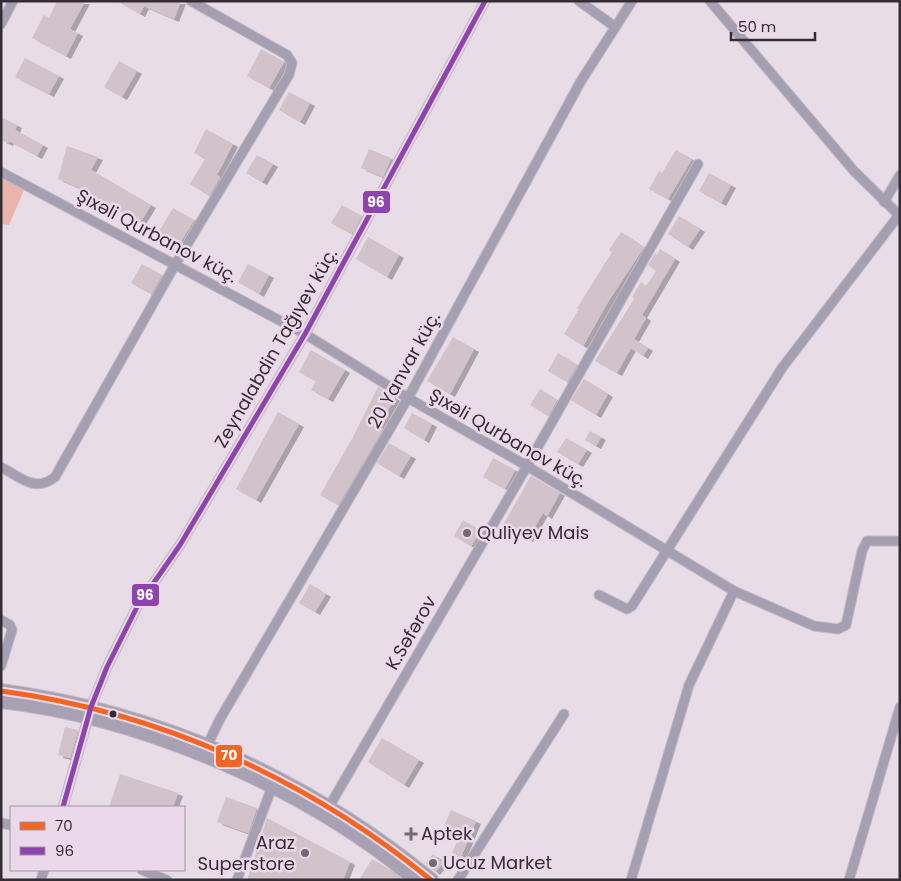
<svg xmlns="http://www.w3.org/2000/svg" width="901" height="881" viewBox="0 0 901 881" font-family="Poppins,sans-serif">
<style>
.green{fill:#e8b4ac}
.building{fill:#d2c2ca;filter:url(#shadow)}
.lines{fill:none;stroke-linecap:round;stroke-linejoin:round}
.street-casing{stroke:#c3bac2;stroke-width:11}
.primary-casing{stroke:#c3bac2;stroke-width:16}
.street{stroke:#a4a0b1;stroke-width:9}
.primary{stroke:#a8a0b3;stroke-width:14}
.bus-1-casing{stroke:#ecd8eb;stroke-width:9}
.bus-2-casing{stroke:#ecd8eb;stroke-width:9}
.bus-1{stroke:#f26522;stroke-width:5}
.bus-2{stroke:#8e44ad;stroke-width:5}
.poi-dot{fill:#736a73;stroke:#ecd8eb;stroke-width:2}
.bus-dot{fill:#342d34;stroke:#ecd8eb;stroke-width:2}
.labels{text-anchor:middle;stroke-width:5;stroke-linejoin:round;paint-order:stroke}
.street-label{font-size:18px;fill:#342d34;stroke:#ecd8eb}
.poi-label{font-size:18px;fill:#342d34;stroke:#ecd8eb;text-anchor:start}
.line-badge{stroke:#ecd8eb;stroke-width:2}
.badge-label{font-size:14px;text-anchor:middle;font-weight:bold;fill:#fff}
</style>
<defs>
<filter id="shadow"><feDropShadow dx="5" dy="3" stdDeviation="0" flood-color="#0004"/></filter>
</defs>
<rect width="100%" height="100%" fill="#e8dce7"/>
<path class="green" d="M1,178L24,190L9,225L1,224Z"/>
<g class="building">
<path d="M57,1H85L70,29L78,33L66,56L32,38L44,15L49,18Z"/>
<path d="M117,1H181L174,19L144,6L140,14Z"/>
<path d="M261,49L284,62L269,88L247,76Z"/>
<path d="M25,58L59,76L49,94L15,77Z"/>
<path d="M119,61L137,71L122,97L104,87Z"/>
<path d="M289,92L310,103L300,122L279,110Z"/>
<path d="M1,117L17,125L15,130L43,145L37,156L9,141L8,143L1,140Z"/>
<path d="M206,129L233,144L217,175L220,177L209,196L190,184L205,159L194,153Z"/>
<path d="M67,146L98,157L91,170L151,205L140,223L82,189L58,179Z"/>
<path d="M369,149L391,158L383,177L361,168Z"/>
<path d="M676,150L692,159L668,199L649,189L659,171L662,173Z"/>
<path d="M257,155L273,164L262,182L246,173Z"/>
<path d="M709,173L731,185L721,203L699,191Z"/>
<path d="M342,205L362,216L352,234L331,223Z"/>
<path d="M173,208L194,220L177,248L156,236Z"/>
<path d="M679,216L700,229L688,247L668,234Z"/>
<path d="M621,232L644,247L608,302L583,346L564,334L579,309L577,308L612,252L609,250Z"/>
<path d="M368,237L399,255L387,277L356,259Z"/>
<path d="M660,249L675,259L642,315L646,318L634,339L648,348L643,356L631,348L617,373L595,361L634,299L632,297L641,282L646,286L656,271L648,265L655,253L657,255Z"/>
<path d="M142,264L162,275L151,294L131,283Z"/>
<path d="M248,264L269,275L259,294L238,282Z"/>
<path d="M453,337L474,349L450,394L427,381Z"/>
<path d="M311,350L345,370L328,399L311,390L316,381L299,372Z"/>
<path d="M558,353L577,365L567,382L548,371Z"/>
<path d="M584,379L608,394L596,415L571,400Z"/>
<path d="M378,387L395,398L378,427L383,429L338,505L320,495L353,437Z"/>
<path d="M540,389L557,400L548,416L530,405Z"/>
<path d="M278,412L299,424L256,500L236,489Z"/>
<path d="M412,413L432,424L424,440L404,428Z"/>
<path d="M590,431L601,437L596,446L585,440Z"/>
<path d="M566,438L587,450L578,464L557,452Z"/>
<path d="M389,443L411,456L399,476L377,463Z"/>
<path d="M493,458L515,470L505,489L483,477Z"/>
<path d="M531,476L560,493L547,516L543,513L528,539L503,525Z"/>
<path d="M463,520L481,531L471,546L454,536Z"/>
<path d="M310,584L326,594L315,612L299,603Z"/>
<path d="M65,727L78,730L70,758L58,755Z"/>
<path d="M382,738L419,760L404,785L368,762Z"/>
<path d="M120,774L178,793L173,807H109Z"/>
<path d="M226,797L257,808L248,833L217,822Z"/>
<path d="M451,810L476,821L461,857L452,853L461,833L444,826Z"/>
<path d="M267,818L350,862L343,880H247Z"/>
<path d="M433,854L443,863L435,872L425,863Z"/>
<path d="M372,859L387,868L401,880H359Z"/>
</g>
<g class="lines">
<defs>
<g id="street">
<path d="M579,1L614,26"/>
<path d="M710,1L854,171L900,216"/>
<path d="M1,24L13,1"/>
<path d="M1,172L305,334L408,398L527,466L734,591L814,626L838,629L846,625L862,551L867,541H900"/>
<path d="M884,202L900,175"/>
<path d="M1,467C20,477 35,493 55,477L176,263L289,75L292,63L287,55L191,1"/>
<path d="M599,595L627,609L632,606L782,368L899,215"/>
<path d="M1,620L10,625L12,630L1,666"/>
<path d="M205,750L220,719L408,398L581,81L632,1"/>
<path d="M63,807L91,707L107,667L137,607L180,545L305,334L485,1"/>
<path d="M326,812L527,466L698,164"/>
<path d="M1,823L11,825"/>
<path d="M142,870L167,880"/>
<path d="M41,880L44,870"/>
<path d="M237,880L272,787"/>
<path d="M458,880L564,714"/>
<path d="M631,880L689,685L734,591"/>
<path d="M849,880L900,707"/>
</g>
<g id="primary">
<path d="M1,691C159,712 308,779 431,880"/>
<path d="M1,701C142,717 307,788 416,880"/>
</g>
</defs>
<use href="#street" class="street-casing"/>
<use href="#primary" class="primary-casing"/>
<use href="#street" class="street"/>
<use href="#primary" class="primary"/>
<defs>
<path id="bus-1" d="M1,691C159,712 308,779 431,880"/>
<path id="bus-2" d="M63,807L91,707L107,667L137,607L180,545L305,334L485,1"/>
</defs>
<use href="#bus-1" class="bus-1-casing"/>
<use href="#bus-2" class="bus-2-casing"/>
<use href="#bus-1" class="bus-1"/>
<use href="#bus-2" class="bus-2"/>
</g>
<g class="poi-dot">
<circle cx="467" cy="533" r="5"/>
<path d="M408.5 826.5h5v5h5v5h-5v5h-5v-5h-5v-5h5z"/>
<circle cx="305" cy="853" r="5"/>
<circle cx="433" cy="863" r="5"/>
</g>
<circle class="bus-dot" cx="113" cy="714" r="4.5"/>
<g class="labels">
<g class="street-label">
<text transform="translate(157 236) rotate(28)" y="6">Şıxəli Qurbanov küç.</text>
<text transform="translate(276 348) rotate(-60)" y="6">Zeynalabdin Tağıyev küç.</text>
<text transform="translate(404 370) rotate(-61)" y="6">20 Yanvar küç.</text>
<text transform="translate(508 438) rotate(30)" y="6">Şıxəli Qurbanov küç.</text>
<text transform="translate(411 633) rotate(-60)" y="6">K.Səfərov</text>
</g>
<g class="poi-label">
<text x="477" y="539">Quliyev Mais</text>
<text x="421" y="840">Aptek</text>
<text x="295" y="849" text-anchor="end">Araz<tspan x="295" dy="21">Superstore</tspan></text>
<text x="443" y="869">Ucuz Market</text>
</g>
</g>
<g class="line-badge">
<rect x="362" y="190" width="29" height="24" rx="5" fill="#8e44ad"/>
<rect x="131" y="583" width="29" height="24" rx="5" fill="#8e44ad"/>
<rect x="215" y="744" width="28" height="24" rx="5" fill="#f26522"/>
</g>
<g class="badge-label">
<text x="376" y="207">96</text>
<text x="145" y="600">96</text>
<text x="229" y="760">70</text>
</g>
<rect width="901" height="881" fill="none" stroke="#342d34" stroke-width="5"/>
<rect x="10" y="806" width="175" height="65" fill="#ecd8eb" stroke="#a294a2"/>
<rect x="20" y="822" width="25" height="8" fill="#f26522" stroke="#a294a2"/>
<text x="55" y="831" font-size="15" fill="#342d34">70</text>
<rect x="20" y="847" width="25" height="8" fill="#8e44ad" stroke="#a294a2"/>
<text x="55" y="856" font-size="15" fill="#342d34">96</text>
<path d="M731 32v8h84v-8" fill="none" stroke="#342d34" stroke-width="2.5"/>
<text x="738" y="32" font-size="15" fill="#342d34" stroke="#ecd8eb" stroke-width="4" paint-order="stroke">50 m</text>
</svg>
